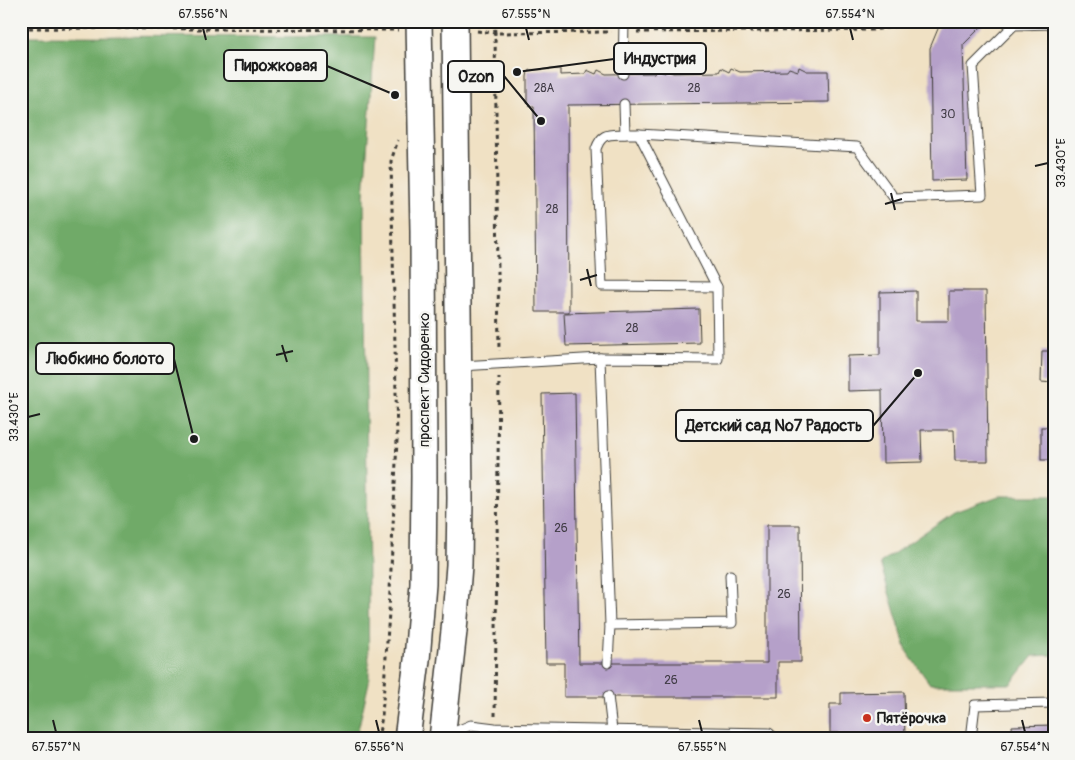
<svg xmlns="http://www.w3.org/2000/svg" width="1075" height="760" viewBox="0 0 1075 760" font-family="Pangolin,sans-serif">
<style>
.green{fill:#8ac478;stroke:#53704a}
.forest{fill:#6faa68;stroke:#466342}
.building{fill:#b5a0c9}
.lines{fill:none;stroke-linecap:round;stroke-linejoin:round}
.lane-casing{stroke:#3c3a35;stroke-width:11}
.secondary-casing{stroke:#3c3a35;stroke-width:28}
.path{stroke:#3c3a35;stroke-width:3;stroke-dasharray:4 4;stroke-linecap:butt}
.lane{stroke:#fff;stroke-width:9}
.secondary{stroke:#fff;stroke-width:25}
.ticks{fill:none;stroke:#1c1c1c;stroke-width:2}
.poi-dot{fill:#c8321e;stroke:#f6f6f2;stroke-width:2}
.labels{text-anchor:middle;stroke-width:5;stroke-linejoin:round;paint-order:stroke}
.number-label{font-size:12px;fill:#423d47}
.street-label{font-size:15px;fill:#1c1c1c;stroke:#f6f6f2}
.poi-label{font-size:15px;font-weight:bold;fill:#1c1c1c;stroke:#f6f6f2;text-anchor:start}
.leader{fill:none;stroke:#1c1c1c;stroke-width:2}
.callout-dot{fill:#1c1c1c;stroke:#f6f6f2;stroke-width:2}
.callout{fill:#f6f6f2;stroke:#1c1c1c;stroke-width:2}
.callout-label{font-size:16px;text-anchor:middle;font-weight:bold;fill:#1c1c1c}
.neatline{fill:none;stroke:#1c1c1c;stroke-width:2}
.ticks-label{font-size:12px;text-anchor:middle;fill:#1c1c1c}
</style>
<rect width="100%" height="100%" fill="#f6f6f2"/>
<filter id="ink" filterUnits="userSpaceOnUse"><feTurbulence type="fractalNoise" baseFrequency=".02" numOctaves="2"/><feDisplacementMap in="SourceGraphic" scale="10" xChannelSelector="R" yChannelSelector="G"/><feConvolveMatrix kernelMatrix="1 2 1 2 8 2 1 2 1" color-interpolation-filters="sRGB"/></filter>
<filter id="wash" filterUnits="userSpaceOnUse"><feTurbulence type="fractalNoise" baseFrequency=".0096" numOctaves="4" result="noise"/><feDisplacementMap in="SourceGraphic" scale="20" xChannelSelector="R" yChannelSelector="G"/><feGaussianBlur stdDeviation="1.12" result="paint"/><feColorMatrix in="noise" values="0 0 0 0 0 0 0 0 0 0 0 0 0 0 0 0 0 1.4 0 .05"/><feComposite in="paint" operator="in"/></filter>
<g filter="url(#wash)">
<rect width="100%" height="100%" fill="#f0e1c4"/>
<path class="green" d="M108,21H362V23Z"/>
<g class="forest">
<path d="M21,36L375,37L364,196L369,682L356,739H21Z"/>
<path d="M999,496H1054V655L1033,656L1011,684H930L907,652L880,563L954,512Z"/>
</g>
<g id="blocks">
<g class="building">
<path d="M942,21H987L963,45L967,180L932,181L930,48L940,24Z"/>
<path d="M799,67L807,71H828L829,102L568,105L569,312H536L534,106H530L527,102V77L528,71L530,70L560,69V75L585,74L587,70L596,74L598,70L606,74L654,73L656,70L665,73L666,70L673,73L719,72L721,68L729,72L731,68L740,72L787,71L789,68L798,71Z"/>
<path d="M916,291V321H949V291H986L988,461H955L954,430H921L922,462L883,463L882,390L848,391V356L880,355V292Z"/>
<path d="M699,309L700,343L566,346L564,313Z"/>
<path d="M1042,351H1054V383L1041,382Z"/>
<path d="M575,393L579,663H767V525H800L801,662H778V697H564V663H546L542,394Z"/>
<rect x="1041" y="427" width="13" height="33"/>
<path d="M904,692L905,739H842V733H830V704H841V693Z"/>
<path d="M1054,725V739H1013L1012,726Z"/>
</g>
</g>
</g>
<g filter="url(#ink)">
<use href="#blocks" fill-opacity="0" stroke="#3c3a35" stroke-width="1"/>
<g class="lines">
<defs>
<g id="lane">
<path d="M623,74L624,21"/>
<path d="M624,104L625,134H639L857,147L894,198L982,195L973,66L1014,25L1054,24"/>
<path d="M625,134C609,135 602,132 596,149L602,286L717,287"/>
<path d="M600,358L610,625"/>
<path d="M461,366L600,358L718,359L717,287L639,134"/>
<path d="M608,663L610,625L732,623L730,575"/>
<path d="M608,696L612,730"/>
<path d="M445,736L471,725L495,728L769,733L775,739"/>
<path d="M971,739L975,705L1054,703"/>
</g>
<g id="secondary">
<path d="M407,739L417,660L423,584L424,476L423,231L419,21"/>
<path d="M442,739L454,631L459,565L460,498L455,21"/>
</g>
</defs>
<use href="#lane" class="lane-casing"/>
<use href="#secondary" class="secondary-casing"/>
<g class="path">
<path d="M361,21V29"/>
<path d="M494,21L495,33L611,32"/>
<path d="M21,28L398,30"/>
<path d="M477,31L495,33L499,351"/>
<path d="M637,32L872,30L912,24L915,21"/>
<path d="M495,716L499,377"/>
<path d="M378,739L382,716L389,612L397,440L391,161L398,140"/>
</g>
<use href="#lane" class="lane"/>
<use href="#secondary" class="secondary"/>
</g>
</g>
<path class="ticks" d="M203,28L206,40M526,28L529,40M850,28L853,40M1035,166L1048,163M891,193L895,210M885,204L902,199M587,269L591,286M580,280L597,275M282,345L287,362M276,355L293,351M28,417L40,414M53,720L56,732M376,720L379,732M699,720L702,732M1022,720L1025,732"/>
<circle class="poi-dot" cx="867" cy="718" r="5"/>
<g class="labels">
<g class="number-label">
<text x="544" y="92">28А</text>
<text x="694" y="92">28</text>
<text x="948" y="118">30</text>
<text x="552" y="213">28</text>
<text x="632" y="332">28</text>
<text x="561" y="532">26</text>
<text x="784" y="598">26</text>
<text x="671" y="684">26</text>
</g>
<g class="street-label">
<text transform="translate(424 380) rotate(-90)" y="5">проспект Сидоренко</text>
</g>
<g class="poi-label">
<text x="877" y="723">Пятёрочка</text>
</g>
</g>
<path class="leader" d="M517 72L614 59M395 95L327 66M541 121L504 76M194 439L174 359M918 373L873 426"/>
<g class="callout-dot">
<circle cx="517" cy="72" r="5"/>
<circle cx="395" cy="95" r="5"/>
<circle cx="541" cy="121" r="5"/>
<circle cx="194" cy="439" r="5"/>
<circle cx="918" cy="373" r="5"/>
</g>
<g class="callout">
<rect x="614" y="43" width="92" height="31" rx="5"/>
<rect x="224" y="50" width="103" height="31" rx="5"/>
<rect x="448" y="61" width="56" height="31" rx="5"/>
<rect x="36" y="343" width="138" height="31" rx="5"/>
<rect x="676" y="410" width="197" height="31" rx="5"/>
</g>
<g class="callout-label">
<text x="660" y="64">Индустрия</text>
<text x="276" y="71">Пирожковая</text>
<text x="476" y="82">Ozon</text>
<text x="105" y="364">Любкино болото</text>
<text x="774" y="431">Детский сад №7 Радость</text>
</g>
<rect width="1075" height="760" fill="none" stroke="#f6f6f2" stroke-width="55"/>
<rect x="28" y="28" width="1020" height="704" class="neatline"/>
<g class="ticks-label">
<text x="203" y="18">67.556°N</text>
<text x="526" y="18">67.555°N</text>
<text x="850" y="18">67.554°N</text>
<text transform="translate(1061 163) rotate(-90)" y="4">33.430°E</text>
<text transform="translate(14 417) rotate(-90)" y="4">33.430°E</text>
<text x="56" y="751">67.557°N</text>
<text x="379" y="751">67.556°N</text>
<text x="702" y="751">67.555°N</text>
<text x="1025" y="751">67.554°N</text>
</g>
</svg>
